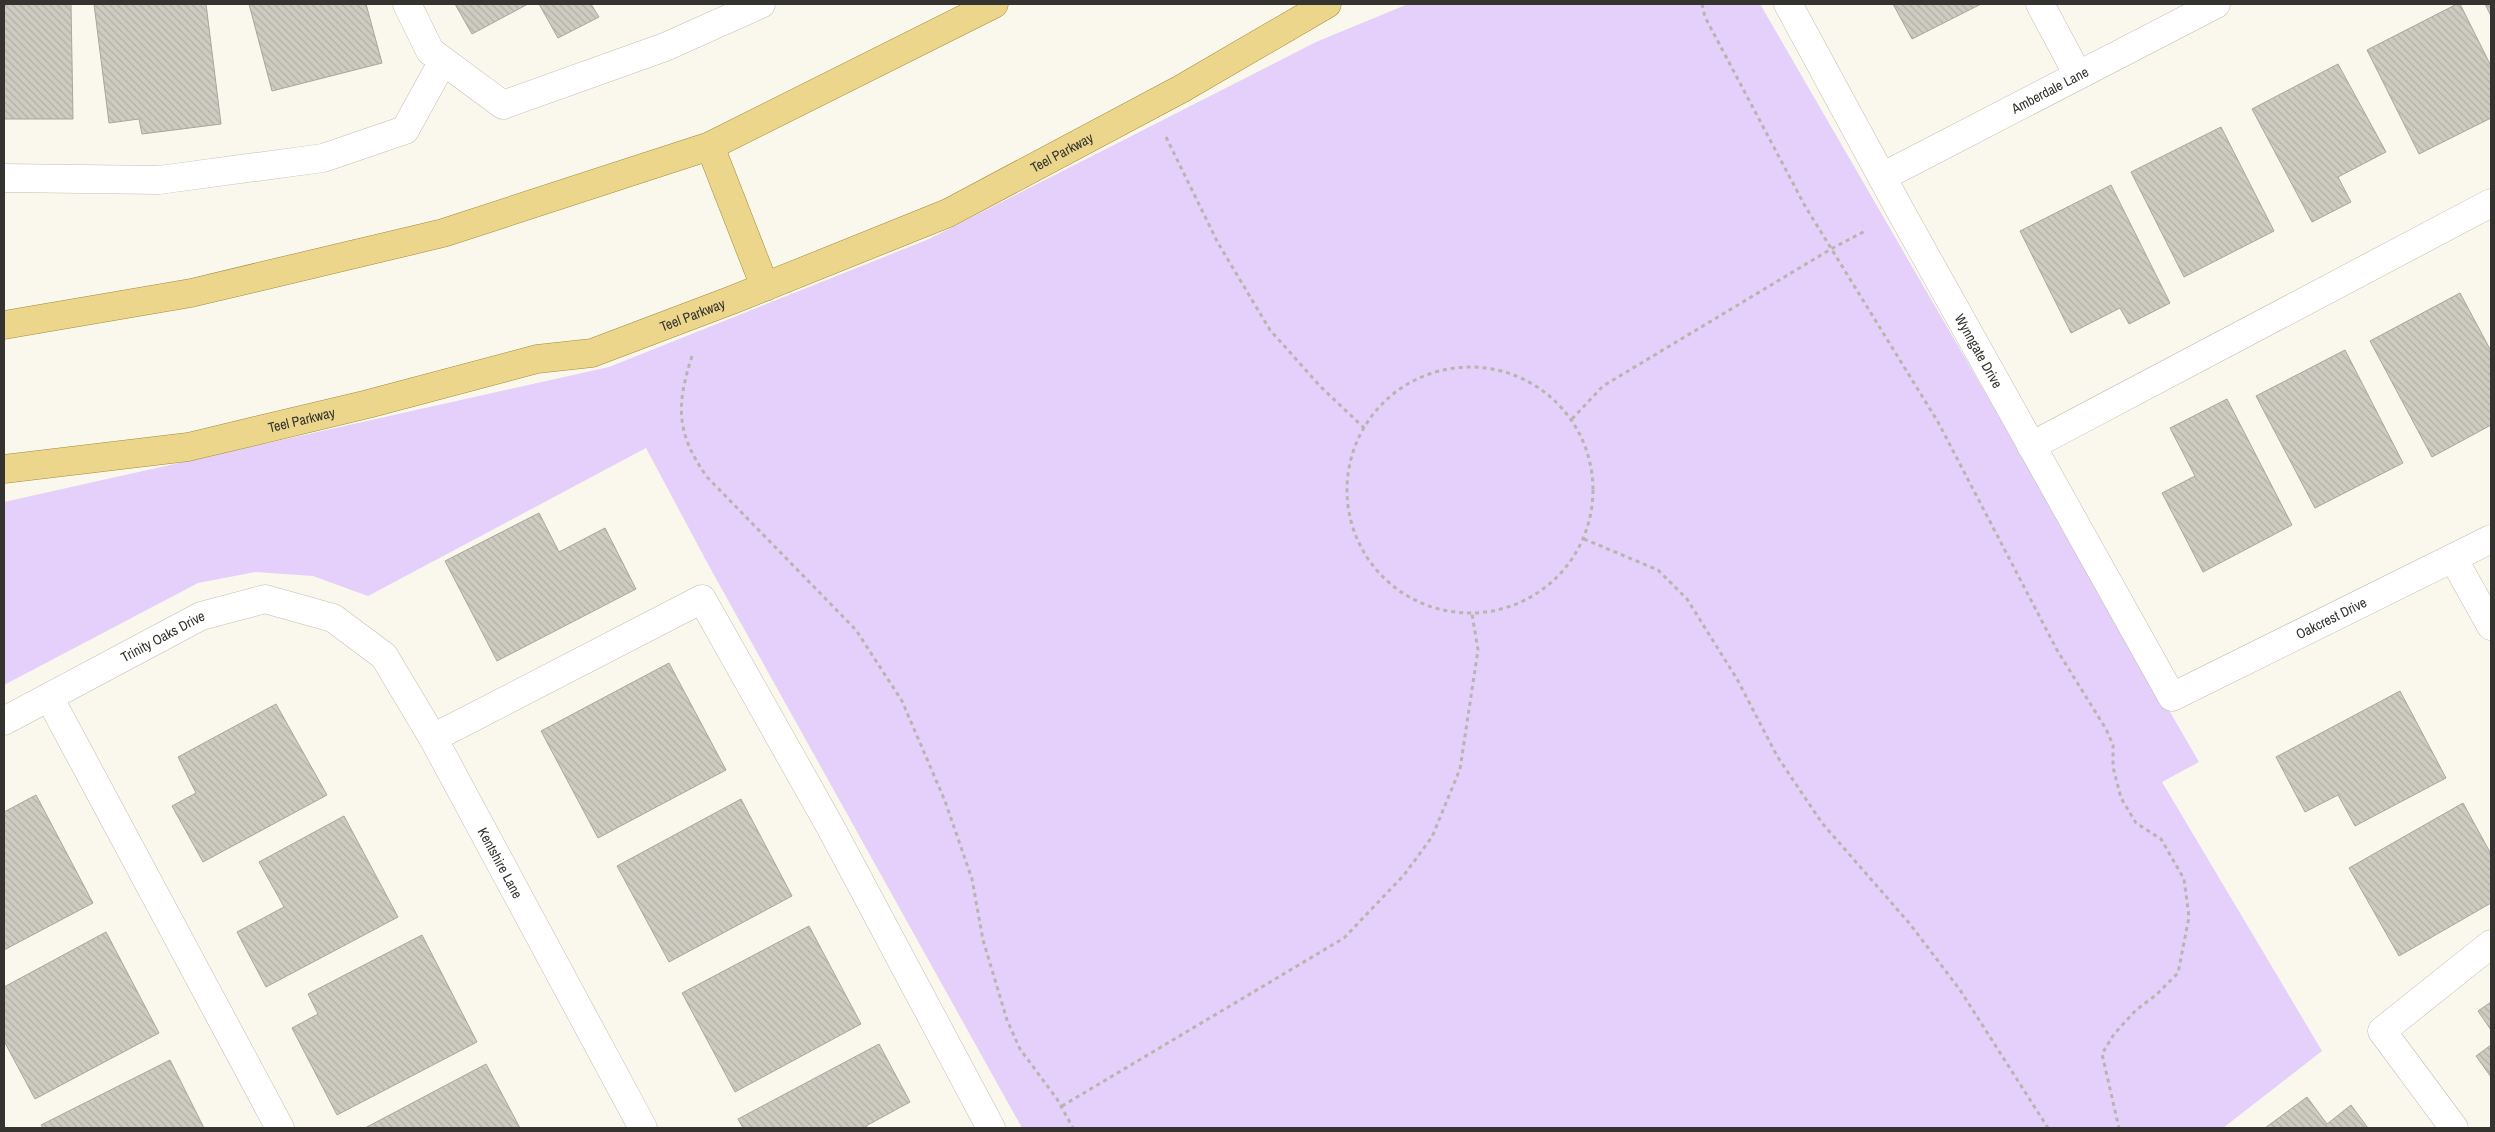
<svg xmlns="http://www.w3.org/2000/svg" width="2495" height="1132" viewBox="0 0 2495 1132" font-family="'Archivo Narrow',sans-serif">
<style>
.green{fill:#e4d0fa}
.building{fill:url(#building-back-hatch);stroke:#a9a69d}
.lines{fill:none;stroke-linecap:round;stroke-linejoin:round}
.minor-casing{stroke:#c1beb4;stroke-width:29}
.major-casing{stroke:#a38b39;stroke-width:29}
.path{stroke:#b7b5ad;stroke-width:3;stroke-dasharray:4 4;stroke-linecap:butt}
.minor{stroke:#fff;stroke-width:28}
.major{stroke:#ecd68b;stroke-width:28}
.labels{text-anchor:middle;stroke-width:4.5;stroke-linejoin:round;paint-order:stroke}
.street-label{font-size:14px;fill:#34332f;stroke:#faf7ed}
</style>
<defs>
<pattern id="building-back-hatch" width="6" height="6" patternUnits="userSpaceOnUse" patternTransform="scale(1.25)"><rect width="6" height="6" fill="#cecbc1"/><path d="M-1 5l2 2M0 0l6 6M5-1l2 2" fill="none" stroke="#b2afa6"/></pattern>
</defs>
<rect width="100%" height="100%" fill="#faf7ed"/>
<path class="green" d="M1408,4H1760L2199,762L2162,782L2322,1051L2223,1128H1022L709,566L646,448L368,596L313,576L255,572L198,583L4,685V502L609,367L929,239L1316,42Z"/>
<g class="building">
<path d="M4,4H71L73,119H4Z"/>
<path d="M94,4H206L221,124L142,134L139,119L109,123Z"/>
<path d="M249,4H366L382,63L272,91Z"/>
<path d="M455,4H528L472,34Z"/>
<path d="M539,4H591L599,17L558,38Z"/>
<path d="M1893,4H1981L1912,39Z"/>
<path d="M2457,4H2460L2491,66V118L2419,154L2367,50Z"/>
<path d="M2485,4H2491V16Z"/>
<path d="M2338,64L2386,152L2338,177L2351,202L2312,222L2252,109Z"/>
<path d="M2221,127L2274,231L2184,277L2131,172Z"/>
<path d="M2111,185L2170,303L2129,324L2120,308L2071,333L2020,231Z"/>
<path d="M2460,293L2491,351V425L2432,457L2370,341Z"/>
<path d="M2345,350L2403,463L2315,508L2256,396Z"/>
<path d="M2227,399L2292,525L2203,572L2162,493L2195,476L2170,428Z"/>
<path d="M539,513L559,552L605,528L636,589L497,661L445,561Z"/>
<path d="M669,663L726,770L598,838L541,731Z"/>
<path d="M2400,691L2446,778L2355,826L2338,795L2305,812L2276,757Z"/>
<path d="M276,704L327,795L203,862L172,806L196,793L178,757Z"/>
<path d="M36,795L93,903L4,950V812Z"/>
<path d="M741,799L792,896L669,962L617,866Z"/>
<path d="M2463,803L2491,854V903L2399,956L2349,868Z"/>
<path d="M344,816L398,917L266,987L237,932L284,907L259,862Z"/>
<path d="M809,926L861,1024L735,1092L682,993Z"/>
<path d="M106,932L159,1033L35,1099L4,1041V987Z"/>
<path d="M422,935L477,1042L337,1115L292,1028L318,1014L308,994Z"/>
<path d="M2491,1002V1030L2478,1011Z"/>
<path d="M879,1044L910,1102L866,1126L867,1128H743L738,1119Z"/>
<path d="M2491,1045V1077L2476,1056Z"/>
<path d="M170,1060L204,1128H43L41,1125Z"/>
<path d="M486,1064L520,1128H365Z"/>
<path d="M2307,1097L2327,1124L2351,1105L2368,1128H2265Z"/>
</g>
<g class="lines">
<defs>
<g id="minor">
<path d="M407,4L430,51L503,105L665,47L761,4"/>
<path id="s1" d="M1788,4L1901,212L2172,697L2491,539"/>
<path d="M2040,4L2078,75"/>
<path id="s2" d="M1882,177L2216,4"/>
<path d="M4,178L159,180L323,158L405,130L443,61"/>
<path d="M2031,446L2491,203"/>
<path d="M2453,558L2491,626"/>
<path d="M49,697L280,1128"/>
<path id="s3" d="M4,721L201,616L265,599L333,618L384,656L433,738L643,1128"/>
<path d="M433,738L702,599L831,828L991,1128"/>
<path d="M2454,1128L2382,1031L2491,944"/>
</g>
<g id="major">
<path d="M710,146L765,287"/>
<path d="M4,325L191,293L443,233L710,146L994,4"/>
<path id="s4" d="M4,469L188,447L368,404L537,359L592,353L732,300L948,213L1181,89L1327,4"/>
</g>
</defs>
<use href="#minor" class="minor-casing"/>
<use href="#major" class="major-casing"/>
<g class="path">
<path d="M1702,4L1705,17L1805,206L1938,422L2057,650L2106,729L2113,745V767L2121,798L2136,823L2161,839L2184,879L2189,917L2178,973L2156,995L2136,1010L2114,1034L2102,1054L2119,1128"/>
<path d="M1166,137L1218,243L1270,330L1320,386L1364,428"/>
<path d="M692,356C676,406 676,433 707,477L856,630L902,701L945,801L972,879L983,940L1007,1020L1020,1049L1057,1099L1073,1128"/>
<circle cx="1470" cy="490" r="123"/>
<path d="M1572,419L1603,386L1831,249L1867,230"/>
<path d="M1584,539L1658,570L1687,599L1737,679L1777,756L1822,823L1910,924L1960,990L2048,1128"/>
<path d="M1062,1106L1344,938L1404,875L1432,837L1460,769L1478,650L1472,614"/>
</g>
<use href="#minor" class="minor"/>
<use href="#major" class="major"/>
</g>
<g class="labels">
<g class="street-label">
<text dy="5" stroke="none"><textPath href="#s2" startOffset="189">Amberdale Lane</textPath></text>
<text dy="5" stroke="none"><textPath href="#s4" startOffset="1112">Teel Parkway</textPath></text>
<text dy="5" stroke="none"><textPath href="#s4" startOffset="708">Teel Parkway</textPath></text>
<text dy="5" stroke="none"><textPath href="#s1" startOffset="396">Wynngate Drive</textPath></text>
<text dy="5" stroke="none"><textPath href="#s4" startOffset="302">Teel Parkway</textPath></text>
<text dy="5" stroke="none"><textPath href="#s1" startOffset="970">Oakcrest Drive</textPath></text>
<text dy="5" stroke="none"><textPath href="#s3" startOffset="180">Trinity Oaks Drive</textPath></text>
<text dy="5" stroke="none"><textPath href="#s3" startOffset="661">Kentshire Lane</textPath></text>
</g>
</g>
<rect width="2495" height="1132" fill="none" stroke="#34332f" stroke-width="10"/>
</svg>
